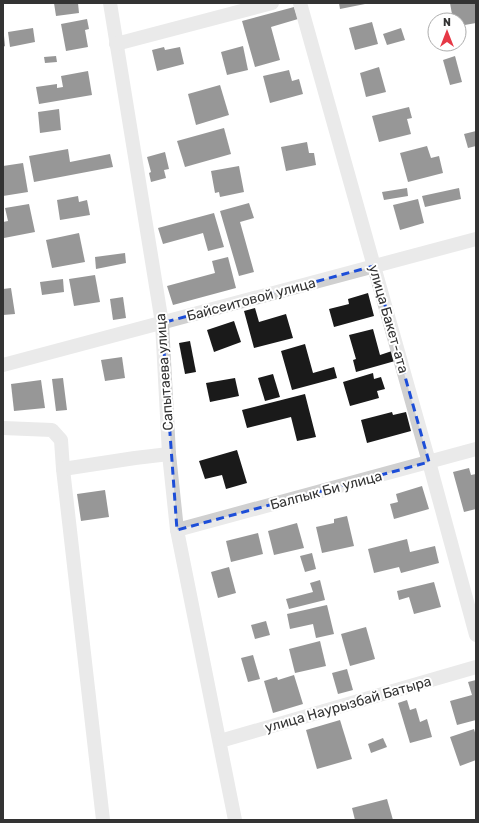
<svg xmlns="http://www.w3.org/2000/svg" width="479" height="823" viewBox="0 0 479 823" font-family="Rubik,sans-serif">
<style>
.building{fill:#1a1a1a}
.lines{fill:none;stroke-linecap:round;stroke-linejoin:round}
.minor{stroke:#d0d0d0;stroke-width:14}
.marked{fill:none;stroke:#1d4ed8;stroke-width:3;stroke-dasharray:8 5;stroke-linejoin:round}
.labels{text-anchor:middle;stroke-width:4;stroke-linejoin:round;paint-order:stroke}
.street-label{font-size:14px;fill:#333;stroke:#fff}
</style>
<rect width="100%" height="100%" fill="#fff"/>
<g class="building">
<path d="M54,3H78L79,13L56,16Z"/>
<path d="M339,3H365V4L340,9Z"/>
<path d="M450,3H476V23L459,26V20H453Z"/>
<path d="M294,7L298,19L271,27L280,60L255,67L242,21Z"/>
<path d="M87,19L89,29L85,30L88,47L66,51L61,24Z"/>
<path d="M372,22L378,44L355,50L349,28Z"/>
<path d="M33,28L35,42L10,47L8,32Z"/>
<path d="M401,28L405,40L387,45L383,34Z"/>
<path d="M3,36H4L5,46L3,47Z"/>
<path d="M243,46L248,70L227,75L221,52Z"/>
<path d="M164,47L165,50L180,47L184,64L157,71L152,50Z"/>
<path d="M56,56L57,62L45,63L44,57Z"/>
<path d="M455,56L462,82L450,85L443,60Z"/>
<path d="M379,67L386,92L366,97L360,73Z"/>
<path d="M289,70L292,81L299,79L303,94L270,103L263,76Z"/>
<path d="M88,71L92,95L39,104L36,87L57,84V88L63,87L61,76Z"/>
<path d="M220,85L229,115L196,125L188,94Z"/>
<path d="M409,107L412,118L407,119L411,134L379,142L372,116Z"/>
<path d="M59,109L61,130L40,133L38,112Z"/>
<path d="M224,128L231,154L185,167L177,141Z"/>
<path d="M476,131V146L468,148L464,134Z"/>
<path d="M307,142L309,153H314L316,165L286,171L281,147Z"/>
<path d="M427,146L431,158L439,156L443,173L408,182L400,153Z"/>
<path d="M68,149L70,162L110,154L113,167L34,182L29,156Z"/>
<path d="M165,152L169,169L164,170L166,178L151,182L149,173L151,172L147,157Z"/>
<path d="M23,163L28,192L3,196V166Z"/>
<path d="M239,166L244,192L220,197L219,192L215,193L211,171Z"/>
<path d="M407,188L408,196L384,200L382,192Z"/>
<path d="M459,188L461,199L425,207L422,196Z"/>
<path d="M78,196L79,202L87,200L90,215L60,220L57,200Z"/>
<path d="M418,199L424,223L400,230L393,205Z"/>
<path d="M249,203L254,218L240,222L254,272L239,276L220,211Z"/>
<path d="M29,204L35,232L4,238L3,222L8,221L5,208Z"/>
<path d="M214,213L224,247L208,251L203,233L163,244L158,228Z"/>
<path d="M79,233L85,262L52,268L46,240Z"/>
<path d="M125,253L126,263L96,269L95,257Z"/>
<path d="M228,257L236,288L173,305L167,286L215,273L212,261Z"/>
<path d="M95,275L100,302L74,306L69,279Z"/>
<path d="M63,279L64,292L42,295L40,282Z"/>
<path d="M11,288L15,314L3,315V289Z"/>
<path d="M368,293L374,316L334,327L329,309L349,304L348,299Z"/>
<path d="M123,297L126,318L113,320L110,299Z"/>
<path d="M255,308L259,322L286,314L293,338L254,348L244,311Z"/>
<path d="M234,321L241,342L214,352L207,330Z"/>
<path d="M373,329L380,355L392,351L395,361L356,372L353,360L356,359L349,335Z"/>
<path d="M190,341L196,372L185,374L179,343Z"/>
<path d="M305,344L313,373L334,367L337,378L292,390L281,351Z"/>
<path d="M122,357L125,378L105,381L101,360Z"/>
<path d="M373,373L374,379L381,377L385,389L377,391L379,398L350,406L343,382Z"/>
<path d="M273,374L280,397L265,401L258,378Z"/>
<path d="M63,378L67,410L56,411L52,379Z"/>
<path d="M235,378L239,396L210,402L206,383Z"/>
<path d="M41,380L45,408L14,411L11,384Z"/>
<path d="M305,394L316,437L297,441L291,417L247,428L242,410Z"/>
<path d="M392,412L393,415L406,412L411,431L367,443L361,420Z"/>
<path d="M237,450L247,483L226,489L222,475L205,479L199,461Z"/>
<path d="M469,468L471,475L476,474V509L464,512L453,472Z"/>
<path d="M422,486L429,509L394,519L390,504L398,502L396,494Z"/>
<path d="M105,490L109,517L81,521L77,494Z"/>
<path d="M347,516L354,546L322,553L316,527L334,523V519Z"/>
<path d="M297,523L304,548L274,555L268,531Z"/>
<path d="M258,533L263,554L231,562L226,541Z"/>
<path d="M407,539L410,552L435,546L439,563L401,573L399,567L374,573L368,549Z"/>
<path d="M312,553L316,569L305,572L300,556Z"/>
<path d="M229,567L236,593L218,598L211,572Z"/>
<path d="M320,580L325,600L289,609L286,599L313,592L310,583Z"/>
<path d="M434,582L441,607L414,614L409,597L399,600L397,591Z"/>
<path d="M327,605L334,634L316,638L313,624L290,629L287,614Z"/>
<path d="M266,621L270,635L255,639L251,625Z"/>
<path d="M366,627L375,659L350,666L341,634Z"/>
<path d="M320,641L326,666L295,673L289,649Z"/>
<path d="M253,655L260,679L248,682L241,658Z"/>
<path d="M347,669L353,690L338,694L332,673Z"/>
<path d="M294,675L303,704L273,713L264,681L277,677L278,680Z"/>
<path d="M476,680V720L457,725L450,701L472,695L468,682Z"/>
<path d="M407,700L410,710L416,708L420,722L427,719L432,737L410,743L398,703Z"/>
<path d="M340,720L352,759L317,769L306,730Z"/>
<path d="M474,729L476,736V760L460,766L450,737Z"/>
<path d="M383,738L387,747L371,753L368,744Z"/>
<path d="M387,799L393,820H355L352,808Z"/>
</g>
<g class="lines">
<g class="minor">
<path d="M110,3L162,323L169,454L177,530L235,820"/>
<path d="M300,3L429,462L476,635"/>
<path d="M116,44L272,3"/>
<path d="M3,365L476,239"/>
<path d="M3,428L52,430L61,440L63,469L103,820"/>
<path d="M63,469L135,458L169,454"/>
<path d="M177,530L476,449"/>
<path d="M220,741L476,667"/>
</g>
</g>
<path d="M0 0H479V823H0ZM374,266L429,462L177,530L162,323Z" fill="#fff" fill-opacity=".55" fill-rule="evenodd"/>
<path class="marked" d="M374,266L429,462L177,530L162,323Z"/>
<g class="labels">
<g class="street-label">
<text transform="translate(251 299) rotate(-15)" y="5">Байсеитовой улица</text>
<text transform="translate(389 319) rotate(74)" y="5">улица Бакет-ата</text>
<text transform="translate(164 372) rotate(-94)" y="5">Сапытаева улица</text>
<text transform="translate(326 490) rotate(-15)" y="5">Балпык Би улица</text>
<text transform="translate(348 704) rotate(-16)" y="5">улица Наурызбай Батыра</text>
</g>
</g>
<rect width="479" height="823" fill="none" stroke="#333333" stroke-width="8"/>
<g transform="translate(447 32)"><circle r="19" fill="#ffffff" stroke="#adadad"/>
<path d="M0-3L7 15L0 10L-7 15Z" fill="#e63946"/>
<text y="-6" font-size="11" font-weight="bold" text-anchor="middle" fill="#333333">N</text>
</g>
</svg>
